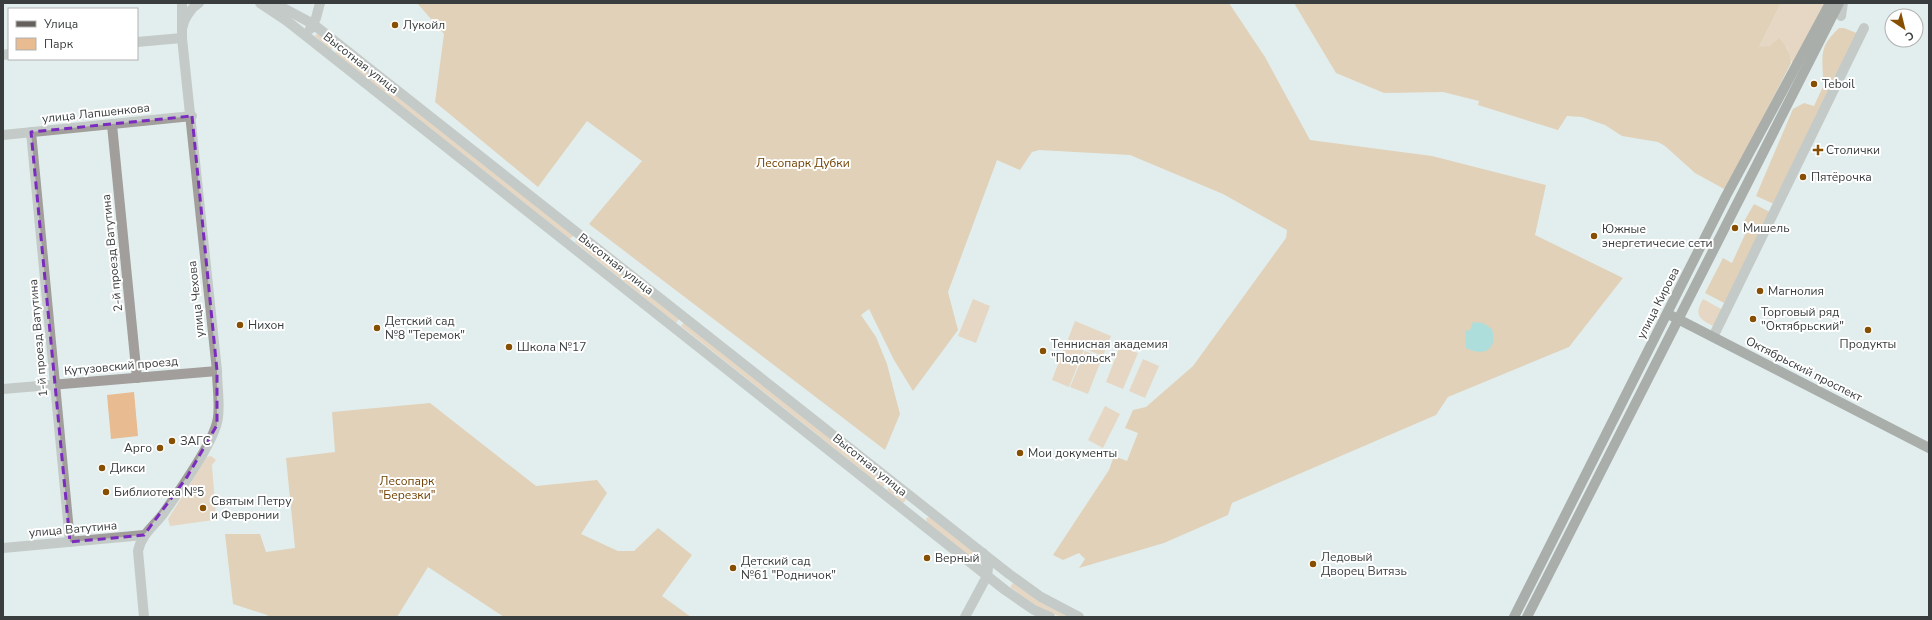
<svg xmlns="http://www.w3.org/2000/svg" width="1932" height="620" viewBox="0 0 1932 620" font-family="'Nunito Sans',sans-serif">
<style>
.green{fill:#e8bb90}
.forest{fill:#e0ad7b}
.water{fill:#6dcac5}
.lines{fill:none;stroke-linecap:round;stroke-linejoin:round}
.minor{stroke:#a19e9b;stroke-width:10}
.major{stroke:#65605b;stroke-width:10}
.marked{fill:none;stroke:#7b2cbf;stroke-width:3;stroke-dasharray:8 5;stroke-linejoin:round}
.poi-dot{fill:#874f01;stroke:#fff;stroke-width:1.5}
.labels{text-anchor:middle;stroke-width:4;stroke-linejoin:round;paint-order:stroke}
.poi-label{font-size:12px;fill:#393d3d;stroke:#fff;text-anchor:start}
.street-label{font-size:12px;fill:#393d3d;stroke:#fff}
.park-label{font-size:12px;fill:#714100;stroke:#fff}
</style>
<rect width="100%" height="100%" fill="#e2eeed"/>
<g class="green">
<path d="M1781,3H1825L1793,65L1787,48L1777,40C1774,48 1766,47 1759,47Z"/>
<path d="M318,34L334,46L331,50L316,37L315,35Z"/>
<path d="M338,49L574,235L570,239L335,53Z"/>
<path d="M578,238L679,319L676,323L575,242Z"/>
<path d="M973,299L990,306L976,343L958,336Z"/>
<path d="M1703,299L1723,310L1715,327C1700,319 1693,316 1703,299Z"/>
<path d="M1075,321L1111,336L1103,356L1067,342Z"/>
<path d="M684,322L886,483L883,487L681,326Z"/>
<path d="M1066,343L1084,350L1069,387L1052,380Z"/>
<path d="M1120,346L1138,353L1123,389L1106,382Z"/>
<path d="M1085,351L1102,358L1088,394L1070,387Z"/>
<path d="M1143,359L1159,366L1145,398L1129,391Z"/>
<path d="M134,392L138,436L111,439L107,395Z"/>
<path d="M1105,406L1120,414L1103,448L1088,440Z"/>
<path d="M211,456L216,460L212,465L216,517L214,520L170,526L168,519L207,457Z"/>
<path d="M890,486L906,499L905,501L903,503L887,490Z"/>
<path d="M930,517L973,551L974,555L969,556L927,522L926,518Z"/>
<path d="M1013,583L1042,603L1068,617C1047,617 1027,599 1010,587Z"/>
</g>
<g class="forest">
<path d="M417,3H1098V4L1105,3H1229L1265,57L1310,140L1432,156L1546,185L1535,235L1623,278L1569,347L1448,397L1436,415L1232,503L1228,515L1164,543L1079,568L1085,559L1079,553L1063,560L1053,555L1109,470L1114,456L1127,461L1138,433L1125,428L1133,410L1146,407L1193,366L1286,238L1287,230L1223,194L1130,155L1039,150L1032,152L1020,170L997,160L948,292L958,330L913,391L894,360L869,309L861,315L876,337L887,364L900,414L885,450L589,224L642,161L587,121L538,187L435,102L444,34Z"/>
<path d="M1294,3H1781L1759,47L1770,46L1779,38C1785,45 1791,53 1791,63L1726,190L1695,173L1665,146L1658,142L1622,136L1605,125L1582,117L1567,116L1558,130L1478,105L1479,101L1443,92L1384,93L1336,73Z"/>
<path d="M1839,28H1844L1859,34L1774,204L1756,196L1793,109L1804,103L1814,106L1826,80L1823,78C1822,53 1820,46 1839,28Z"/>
<path d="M1754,204L1770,212L1726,304L1705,293L1723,258L1732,263L1748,228L1742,225Z"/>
<path d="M430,403L536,486L597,480L607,493L581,534L618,551H634L658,528L692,555L662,596L691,617H504L428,567L397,617H268L267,615L233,604L225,534H260L266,552L295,548L286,458L335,452L332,412Z"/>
</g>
<path class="water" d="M1473,322L1483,323L1492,329C1498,350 1484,357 1466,348L1465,331L1470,330Z"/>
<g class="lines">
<g class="minor">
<path d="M260,3L287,21L330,55L1005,590L1034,610L1050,617"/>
<path d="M274,3L313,24L1009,574L1041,597L1079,617"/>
<path d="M1841,16L1843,3"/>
<path d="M183,26C184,18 192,7 199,3"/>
<path d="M310,29L316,18L320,3"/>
<path d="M137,42L182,38"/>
<path d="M3,55L9,54"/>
<path d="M112,125L137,378"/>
<path d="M31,132L70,542"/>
<path d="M3,135L192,116"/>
<path d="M1713,337L1864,28"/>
<path d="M3,389L217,371"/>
<path d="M3,548L144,535"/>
<path d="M144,617L138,551C141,535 154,526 163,514C178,493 216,440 218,417C220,403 217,386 217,371L182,38V3"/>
<path d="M965,617L987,576L988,568L983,553"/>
</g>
<g class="major">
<path d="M1672,316L1929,448"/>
<path d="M1514,617L1726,196L1830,3"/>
<path d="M1527,617L1839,3"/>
</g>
</g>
<path d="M0 0H1932V620H0ZM192,116L217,371V425L187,477L144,535L70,542L31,132Z" fill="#e2eeed" fill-opacity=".55" fill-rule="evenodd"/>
<path class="marked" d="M192,116L217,371V425L187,477L144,535L70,542L31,132Z"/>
<g class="poi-dot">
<circle cx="395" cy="25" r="4"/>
<circle cx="1814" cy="84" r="4"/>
<path d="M1816 144h4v4h4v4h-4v4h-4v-4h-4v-4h4z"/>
<circle cx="1803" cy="177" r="4"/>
<circle cx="1735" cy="228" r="4"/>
<circle cx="1594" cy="236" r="4"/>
<circle cx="1760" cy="291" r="4"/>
<circle cx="1753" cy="319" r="4"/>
<circle cx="240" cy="325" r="4"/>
<circle cx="377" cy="328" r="4"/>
<circle cx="1868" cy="330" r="4"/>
<circle cx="509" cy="347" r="4"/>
<circle cx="1043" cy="351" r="4"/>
<circle cx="172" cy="441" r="4"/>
<circle cx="160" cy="448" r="4"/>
<circle cx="1020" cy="453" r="4"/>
<circle cx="102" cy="468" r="4"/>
<circle cx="106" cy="492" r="4"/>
<circle cx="203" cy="508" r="4"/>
<circle cx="927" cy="558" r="4"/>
<circle cx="1313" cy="564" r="4"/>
<circle cx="733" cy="568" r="4"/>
</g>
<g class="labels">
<g class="poi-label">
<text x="403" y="29">Лукойл</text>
<text x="1822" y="88">Teboil</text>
<text x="1826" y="154">Столички</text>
<text x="1811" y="181">Пятёрочка</text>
<text x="1743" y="232">Мишель</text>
<text x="1602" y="233">Южные<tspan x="1602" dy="14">энергетичесие сети</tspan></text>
<text x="1768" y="295">Магнолия</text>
<text x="1761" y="316">Торговый ряд<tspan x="1761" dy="14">"Октябрьский"</tspan></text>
<text x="385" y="325">Детский сад<tspan x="385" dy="14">№8 "Теремок"</tspan></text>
<text x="248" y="329">Нихон</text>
<text x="1051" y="348">Теннисная академия<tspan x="1051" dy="14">"Подольск"</tspan></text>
<text x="1868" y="348" text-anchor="middle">Продукты</text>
<text x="517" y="351">Школа №17</text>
<text x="180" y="445">ЗАГС</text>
<text x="152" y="452" text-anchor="end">Арго</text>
<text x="1028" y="457">Мои документы</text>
<text x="110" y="472">Дикси</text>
<text x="114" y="496">Библиотека №5</text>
<text x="211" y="505">Святым Петру<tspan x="211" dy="14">и Февронии</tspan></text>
<text x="1321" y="561">Ледовый<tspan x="1321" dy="14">Дворец Витязь</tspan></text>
<text x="935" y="562">Верный</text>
<text x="741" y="565">Детский сад<tspan x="741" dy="14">№61 "Родничок"</tspan></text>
</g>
<g class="street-label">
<text transform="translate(361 63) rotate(38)" y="4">Высотная улица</text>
<text transform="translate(96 113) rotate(-6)" y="4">улица Лапшенкова</text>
<text transform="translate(112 253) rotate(-96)" y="4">2-й проезд Ватутина</text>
<text transform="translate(616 264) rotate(38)" y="4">Высотная улица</text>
<text transform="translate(196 299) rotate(-96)" y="4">улица Чехова</text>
<text transform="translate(1658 303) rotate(-63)" y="4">улица Кирова</text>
<text transform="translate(38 338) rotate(-95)" y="4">1-й проезд Ватутина</text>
<text transform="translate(121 366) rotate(-5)" y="4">Кутузовский проезд</text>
<text transform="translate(1804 369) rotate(27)" y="4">Октябрьский проспект</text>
<text transform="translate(870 465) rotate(39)" y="4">Высотная улица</text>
<text transform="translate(73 529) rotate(-5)" y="4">улица Ватутина</text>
</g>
<g class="park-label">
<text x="803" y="167">Лесопарк Дубки</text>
<text x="407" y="485">Лесопарк<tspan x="407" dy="14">"Березки"</tspan></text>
</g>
</g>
<rect width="1932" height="620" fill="none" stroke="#393d3d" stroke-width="8"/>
<rect x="8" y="8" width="130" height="52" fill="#ffffff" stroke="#b0b1b1"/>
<rect x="16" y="21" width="20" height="6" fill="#65605b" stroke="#b0b1b1"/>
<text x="44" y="28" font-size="12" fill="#393d3d">Улица</text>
<rect x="16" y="38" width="20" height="12" fill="#e8bb90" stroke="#b0b1b1"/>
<text x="44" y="48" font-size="12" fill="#393d3d">Парк</text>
<g transform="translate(1904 28) rotate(145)"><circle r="19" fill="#ffffff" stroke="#b0b1b1"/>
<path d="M0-3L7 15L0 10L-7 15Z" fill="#874f01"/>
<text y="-6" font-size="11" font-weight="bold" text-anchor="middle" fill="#393d3d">С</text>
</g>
</svg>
